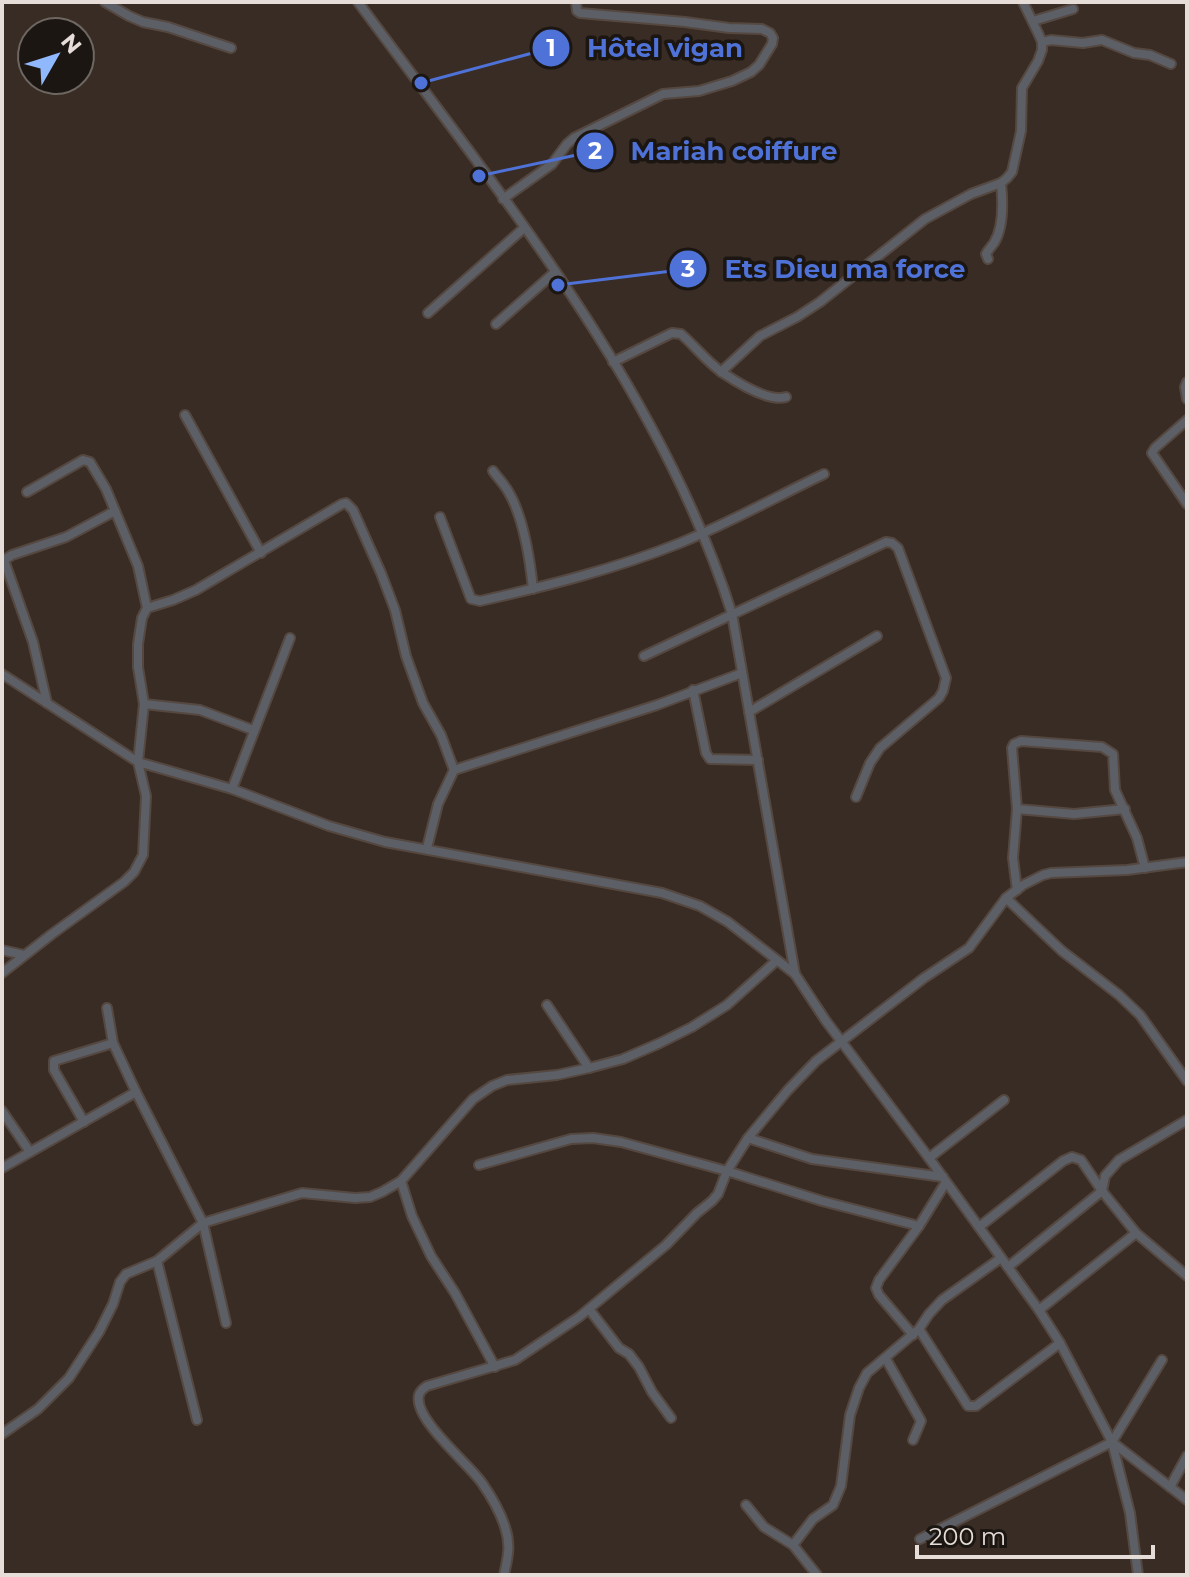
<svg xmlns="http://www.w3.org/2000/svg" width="1189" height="1577" viewBox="0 0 1189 1577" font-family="Montserrat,sans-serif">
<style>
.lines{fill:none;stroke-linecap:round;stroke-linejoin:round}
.minor-casing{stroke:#554841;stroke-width:12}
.minor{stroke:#5c5f66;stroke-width:8}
.leader{fill:none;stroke:#4f72d8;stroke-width:3}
.callout-dot{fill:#4f72d8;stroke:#1c1612;stroke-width:3}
.mark-label{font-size:24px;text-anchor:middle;font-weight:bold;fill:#fff}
.callout-label{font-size:26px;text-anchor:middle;font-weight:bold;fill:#4f72d8;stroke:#1c1612;stroke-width:7;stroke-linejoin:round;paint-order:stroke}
</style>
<rect width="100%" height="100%" fill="#392c24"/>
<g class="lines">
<defs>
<g id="minor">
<path d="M105,2L129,16L143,22L168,27L231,48"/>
<path d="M358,2C497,190 661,388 732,614L795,974"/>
<path d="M1033,21L1073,9"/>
<path d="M1042,42L1051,40L1083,43L1102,40L1134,53L1150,55L1171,64"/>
<path d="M503,199L552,164L567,144L574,138L663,94L699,91L732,81L751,72L759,65L772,44L773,38L770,33L762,29L729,28L685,22L580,13L577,11L576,2"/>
<path d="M988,259L986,254C988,250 991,247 994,243C1004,227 1003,202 1001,183"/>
<path d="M428,313L524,228"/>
<path d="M496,324L555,272"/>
<path d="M613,362L672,333L681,334C695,346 707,362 723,373C738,383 769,402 786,397"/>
<path d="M721,372L760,336L797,317L820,302L925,219L971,194L1001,183L1007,178L1012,172L1021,131L1022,88L1038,61L1042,50V42L1039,35L1023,2"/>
<path d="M1187,382L1185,387L1187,399"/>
<path d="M185,415L261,553"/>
<path d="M1187,420L1155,448L1152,453L1187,504"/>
<path d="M493,471C498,478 504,484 508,491C523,516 530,560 533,589"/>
<path d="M27,492L83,460L90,462L106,489L138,566L147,608"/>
<path d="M440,517L471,599L480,601C547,586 615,569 680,543C729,523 776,497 824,474"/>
<path d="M644,656L886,542L892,543L898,548L946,678L943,691L939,698L880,748L870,763L856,797"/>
<path d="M2,674L138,762L232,789L329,826L385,842L662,893L700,906L728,922L795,974L826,1021L929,1158L1039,1310L1060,1343L1112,1442L1130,1513L1138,1575"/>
<path d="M693,690L706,753L710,759L758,760"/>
<path d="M47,703L33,642L4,560L12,555L66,537L115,511"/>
<path d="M144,704L200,710L253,730"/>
<path d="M749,712L877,636"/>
<path d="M454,770L657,705L742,673"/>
<path d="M232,789L290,638"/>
<path d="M1017,809L1074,814L1125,809"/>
<path d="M1017,890L1013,858L1017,809L1012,748L1014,744L1021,741L1102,747L1113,754L1115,790L1137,838L1145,868"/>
<path d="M1006,898L1062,951L1119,995L1140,1015L1187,1081"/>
<path d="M2,950L24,955"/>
<path d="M2,973L52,934L124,882L134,872L143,855L146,796L138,762L144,704L138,667V644L142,618L147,608L173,600L196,590L342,504L346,503L353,510L381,573L395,610L406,656L423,703L441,735L454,770L438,804L427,848"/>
<path d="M547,1005L589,1068"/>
<path d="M107,1008L113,1043L136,1092L203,1223L226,1323"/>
<path d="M2,1111L30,1152"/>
<path d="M84,1122L54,1070V1061L113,1043"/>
<path d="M748,1138L812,1159L943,1177"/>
<path d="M929,1158L1004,1100"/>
<path d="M479,1165L571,1139L593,1138L621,1142L727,1171L822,1201L919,1226"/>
<path d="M2,1168L136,1092"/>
<path d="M401,1181L412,1216L431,1256L455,1293L495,1367"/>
<path d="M979,1227L1063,1161L1072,1157L1081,1160L1102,1191L1136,1233L1187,1276"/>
<path d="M157,1261L197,1420"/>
<path d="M1008,1267L1102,1191L1105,1176L1119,1160L1187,1120"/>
<path d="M589,1309L619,1348L629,1354L639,1367L652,1392L671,1418"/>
<path d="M1039,1310L1136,1233"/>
<path d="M919,1329L968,1406H976L1060,1343"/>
<path d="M913,1335L879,1295L876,1288L879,1280L919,1226L946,1182"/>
<path d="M886,1359L921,1421L913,1440"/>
<path d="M2,1434L38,1409L69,1378L99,1332L113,1304L120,1282L126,1274L157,1261L203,1223L302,1193L355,1198L370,1197L382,1192L401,1181L473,1099L492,1086L507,1080L557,1075L589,1068L623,1059L660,1043L692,1027L727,1005L776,961"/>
<path d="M1112,1442L1187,1500"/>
<path d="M1170,1487L1187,1456"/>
<path d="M746,1505L764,1527L793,1545L817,1575"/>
<path d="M920,1539L1112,1442L1162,1360"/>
<path d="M793,1545L813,1519L833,1505L841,1486L850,1415L859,1388L867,1373L919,1329L929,1314L942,1300L1001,1258"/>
<path d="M504,1575C508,1557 511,1545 505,1527C500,1511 491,1496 482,1483C468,1463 413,1419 419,1395C420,1391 424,1388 427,1386L515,1360L579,1317L666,1245L697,1213L712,1201L718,1194L727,1171L748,1138L788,1090L816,1061L924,978L969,948L1006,898L1023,885L1043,875L1051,873L1127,870L1187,862"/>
</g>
</defs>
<use href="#minor" class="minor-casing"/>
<use href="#minor" class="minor"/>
</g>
<path class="leader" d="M421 83L551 48M479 176L595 151M558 285L688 269"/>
<g class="callout-dot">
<circle cx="421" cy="83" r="8"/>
<circle cx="479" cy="176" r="8"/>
<circle cx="558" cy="285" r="8"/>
<circle cx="551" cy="48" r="20"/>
<circle cx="595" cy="151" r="20"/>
<circle cx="688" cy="269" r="20"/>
</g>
<g class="mark-label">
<text x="551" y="56">1</text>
<text x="595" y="159">2</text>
<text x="688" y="277">3</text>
</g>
<g class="callout-label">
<text x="665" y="57">Hôtel vigan</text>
<text x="734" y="160">Mariah coiffure</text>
<text x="845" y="278">Ets Dieu ma force</text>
</g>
<rect width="1189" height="1577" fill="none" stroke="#e6ddd8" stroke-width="8"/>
<g transform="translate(56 56) rotate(51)"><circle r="38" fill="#1c1612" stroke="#6d6661" stroke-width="2"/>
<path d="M0-6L14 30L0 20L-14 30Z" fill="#90b8fd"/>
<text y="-12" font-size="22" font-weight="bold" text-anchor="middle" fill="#e6ddd8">N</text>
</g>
<path d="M917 1545v12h236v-12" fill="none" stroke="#e6ddd8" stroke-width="4"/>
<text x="929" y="1545" font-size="24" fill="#e6ddd8" stroke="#1c1612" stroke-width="6" paint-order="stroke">200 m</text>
</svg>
